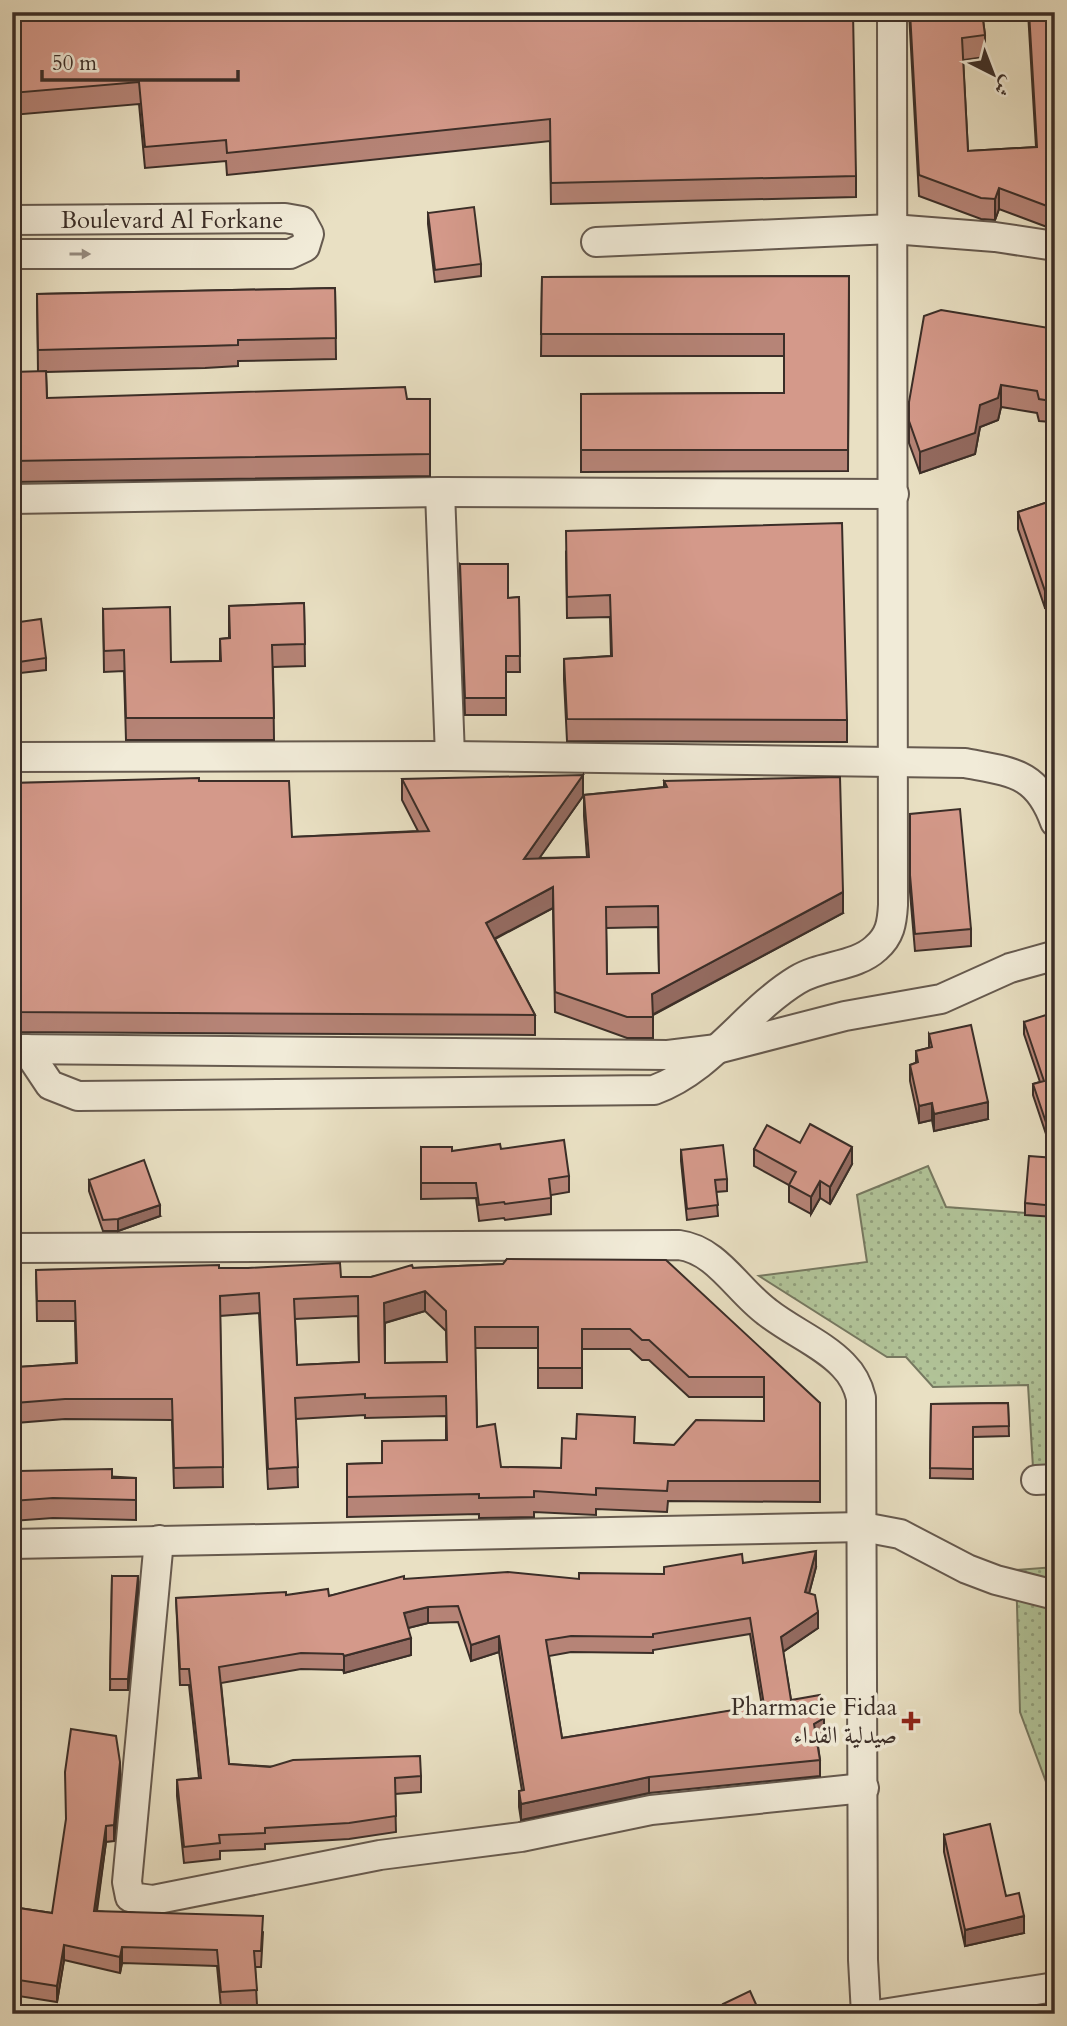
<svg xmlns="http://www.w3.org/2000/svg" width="1067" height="2026" viewBox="0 0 1067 2026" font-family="Cardo,Amiri,serif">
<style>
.green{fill:url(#green-dots);stroke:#767860;stroke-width:2}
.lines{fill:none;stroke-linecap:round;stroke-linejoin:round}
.minor-casing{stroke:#665a4f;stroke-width:32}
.minor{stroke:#f1ebd8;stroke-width:28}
.wall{fill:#b68477;stroke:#3b2e28;stroke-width:2;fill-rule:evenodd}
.shaded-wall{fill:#946b61;stroke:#3b2e28;stroke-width:2}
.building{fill:#d4998a;stroke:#3b2e28;stroke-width:2;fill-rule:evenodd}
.oneway{fill:#968c80}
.poi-dot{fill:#8f2418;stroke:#f1ebd8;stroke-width:2.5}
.labels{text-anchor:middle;stroke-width:7;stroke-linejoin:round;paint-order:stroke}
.street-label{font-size:24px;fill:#3b2e28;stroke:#f1ebd8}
.poi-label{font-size:24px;fill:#3b2e28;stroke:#f1ebd8;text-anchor:end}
</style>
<defs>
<pattern id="green-dots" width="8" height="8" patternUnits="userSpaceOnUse" patternTransform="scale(1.75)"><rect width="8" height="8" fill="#b1c398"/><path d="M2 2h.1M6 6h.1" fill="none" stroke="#919f7c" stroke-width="1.8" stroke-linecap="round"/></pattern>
</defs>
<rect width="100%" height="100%" fill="#e9e0c3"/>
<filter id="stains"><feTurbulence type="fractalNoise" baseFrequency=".00286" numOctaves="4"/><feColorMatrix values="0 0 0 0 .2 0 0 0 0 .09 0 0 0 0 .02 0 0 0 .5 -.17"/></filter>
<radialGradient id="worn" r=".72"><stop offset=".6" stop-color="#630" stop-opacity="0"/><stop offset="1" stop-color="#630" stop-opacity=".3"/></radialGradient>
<g class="green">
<path d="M928,1166L946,1207L1055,1215V1484H1034L1028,1385L933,1387L906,1357H887L759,1276L867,1262L857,1195Z"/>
<path d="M1055,1567V1806L1020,1712L1016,1570Z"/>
</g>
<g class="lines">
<defs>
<g id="minor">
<path d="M12,220L285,218L302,221L309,234L305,247L290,254H12"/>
<path d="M596,242L892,229L995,237L1055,246"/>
<path d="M440,492L450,756"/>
<path d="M12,499L440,492L894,494"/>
<path d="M12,757L450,756L965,763C1012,772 1037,772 1055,822"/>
<path d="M12,1049L668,1055L717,1049L845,1016L941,999L1010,968L1053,956"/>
<path d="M26,1049L50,1085L78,1096L654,1090C712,1069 746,1011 797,980C821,965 856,967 876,948C890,936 892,923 893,905L892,12"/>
<path d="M12,1248L679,1245C717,1250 737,1290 767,1312C791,1331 823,1344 843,1365C853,1375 858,1385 861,1398L863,1960L866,2014"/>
<path d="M1036,1480L1055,1479"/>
<path d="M159,1540L127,1882L130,1897L153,1900L380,1855L521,1837L651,1810L864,1788"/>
<path d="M12,1544L863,1527L900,1534L967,1569L996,1580L1055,1595"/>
<path d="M882,2014L1055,1987"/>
</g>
</defs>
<use href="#minor" class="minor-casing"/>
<use href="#minor" class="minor"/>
</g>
<g class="wall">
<path d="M12,12L856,176V197L551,204L550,141L227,175L226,161L145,168L139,104L12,115Z"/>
<path d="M909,12H982L985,35V57L963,60L968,151L1036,147L1028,12H1055V230L999,209L995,220L981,219L919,196Z"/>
<path d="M428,213L481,264V276L435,282L428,224Z"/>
<path d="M849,276L848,471L581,472V394L784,393V356H541L542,277Z"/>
<path d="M335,288L336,359L238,361V366L205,368L46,372L47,398L430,399V476L12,482V372H38L37,294Z"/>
<path d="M1055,329V421L1051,422L1039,421L1037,413L1001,407L998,420L980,427L975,454L920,473L909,443V402Z"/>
<path d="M1054,500L1045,608L1018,529V512Z"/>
<path d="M566,552L847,720V742L567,741L564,680V659L611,656L610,617L567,618Z"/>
<path d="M460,564L508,598L519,597L520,672H506V715H465Z"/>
<path d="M304,603L305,666L273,667L274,740H126L124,671L104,672L103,609L171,662L220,661V639L229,638V606Z"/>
<path d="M12,623L46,658V670L12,674Z"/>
<path d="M402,779L583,796L539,858L587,857L584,816V795L664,787V781L843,913L653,1015V1038H627L555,1012L553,908L495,939L535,1015V1035L12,1032V783L199,781L292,837L418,831L402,800ZM658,927L659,973L607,974L606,928Z"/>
<path d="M910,814L971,929V946L915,951L910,892Z"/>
<path d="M1024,1022L1055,1042V1217L1025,1215V1203L1054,1158L1033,1095V1084L1040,1082L1024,1034Z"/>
<path d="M929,1034L988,1119L934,1131L932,1120L919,1123L910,1081V1065L916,1063V1051L929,1048Z"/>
<path d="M800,1143L852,1164L830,1204L820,1198L811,1214L789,1202V1185L754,1166V1149Z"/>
<path d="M421,1147L452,1151L501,1149L569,1176V1192L551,1195V1214L505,1220L504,1218L479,1221L476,1198L421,1199Z"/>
<path d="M681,1150L727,1179V1191L716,1192L718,1216L687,1220L681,1161Z"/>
<path d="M89,1180L160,1216L118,1231H103L89,1191Z"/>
<path d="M507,1259L820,1403V1502L668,1501L667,1512L596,1509V1515L534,1512V1517L479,1518V1514L347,1517V1464L382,1463L446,1440V1416L365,1418V1415L296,1419L298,1487L268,1489L259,1313L220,1316L223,1487L174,1488L172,1420L65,1419L16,1423L19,1471L136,1478V1520L53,1518L12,1521V1315L18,1367L76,1363L75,1321H37L36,1270L219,1268L341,1277H371L413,1268L503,1264ZM425,1311L446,1331L447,1362L385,1363V1323ZM358,1316L359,1362L297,1365L295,1319ZM475,1348H538V1388H582V1349H630L642,1360H649L689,1397H764V1421L674,1445L635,1443L561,1468L501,1467L477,1427Z"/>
<path d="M1008,1403L1009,1436L973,1437V1479L930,1478L931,1404Z"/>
<path d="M743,1563L816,1567L809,1593L818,1628L783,1652L791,1700L824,1734L817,1739L820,1760V1776L649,1793L521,1820L519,1807V1791H522L499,1652L471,1661L458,1622L428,1623L408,1628L411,1655L344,1673L343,1670L301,1669L221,1683L229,1764L421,1776V1792L395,1794L396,1832L349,1839L265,1844V1849L220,1851V1859L184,1863L177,1796V1780L199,1778L189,1685H180L176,1598L286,1595L329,1596L404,1579H579L664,1574ZM750,1634L762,1706L562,1738L549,1656L571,1652L653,1653V1650Z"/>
<path d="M112,1576L138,1588L128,1690H110Z"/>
<path d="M120,1778L114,1841L106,1842L97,1911L263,1932L261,1967H255L257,2005L221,2008L217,1966L122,1963L120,1973L64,1960L57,2002L12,1995V1907L52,1913Z"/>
<path d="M944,1835L1006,1896L1024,1933L965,1946L944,1852Z"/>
</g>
<g class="shaded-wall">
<path d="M999,188V209L995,220V199Z"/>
<path d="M1001,385V407L998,420L980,427L975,454L920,473V452L980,405Z"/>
<path d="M1055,399V421L1051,422V401Z"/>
<path d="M1055,588V605L1045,608V591Z"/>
<path d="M583,775V796L524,880V859Z"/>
<path d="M553,887V908L486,943V923Z"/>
<path d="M843,892V913L652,1015V994Z"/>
<path d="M988,1102V1119L934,1131V1114Z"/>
<path d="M932,1103V1120L919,1123V1106Z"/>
<path d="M852,1147V1164L830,1204V1187Z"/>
<path d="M820,1181V1198L811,1214V1197Z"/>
<path d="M160,1205V1216L118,1231V1219Z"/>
<path d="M425,1291V1311L384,1323V1303Z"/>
<path d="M816,1551V1567L805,1609V1592Z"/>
<path d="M138,1576V1588L128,1690V1679Z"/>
<path d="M428,1607V1623L404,1629V1613Z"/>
<path d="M818,1612V1628L781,1653V1637Z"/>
<path d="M499,1636V1652L471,1661V1645Z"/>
<path d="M411,1638V1655L344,1673V1656Z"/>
<path d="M824,1718V1734L814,1741V1724Z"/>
<path d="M120,1762V1778L114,1841V1825Z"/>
<path d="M649,1777V1793L521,1820V1804Z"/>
<path d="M106,1826V1842L94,1927V1911Z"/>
<path d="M1024,1916V1933L965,1946V1930Z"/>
<path d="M64,1945V1960L57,2002V1986Z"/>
<path d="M122,1947V1963L120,1973V1957Z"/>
</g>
<g class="building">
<path d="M12,12H853L856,176L551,183L550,119L227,153L226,140L145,147L139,82L12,93Z"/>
<path d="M910,12H982L985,35L962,38L968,151L1037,147L1029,12H1055V209L999,188L995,199L981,198L919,175Z"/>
<path d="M474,207L481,264L435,270L428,213Z"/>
<path d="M849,276L848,450H581V394L784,393V334H541L542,277Z"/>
<path d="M335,288L336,338L238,340V345L205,346L38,350L37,294Z"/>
<path d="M941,310L1055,329V399L1051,401L1039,399L1037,391L1001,385L998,398L980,405L975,433L920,452L909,421V402L924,316Z"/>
<path d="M46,371L47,398L405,387L407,399H430V454L12,461V372Z"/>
<path d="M1054,500L1055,504V588L1045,591L1018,512Z"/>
<path d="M842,523L847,720L567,719L564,659L612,656L610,595L567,597L566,531Z"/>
<path d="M460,564H508V598L519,597L520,656H506V698H465Z"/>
<path d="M304,603L305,644L272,645L274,718H126L124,650L104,651L103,609L170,607L171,662L221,661L220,639L230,638L229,606Z"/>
<path d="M41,619L46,658L12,663V623Z"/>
<path d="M583,775L524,859L589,857L584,795L667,787L664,781L840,777L843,892L652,994L653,1017H627L555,992L553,887L486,923L535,1015L12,1012V783L199,778V781H289L292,837L429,831L402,779ZM658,906L659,973L607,974L606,907Z"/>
<path d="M960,809L971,929L915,934L910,875V814Z"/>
<path d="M1046,1015L1055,1042V1149L1033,1084L1044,1081L1024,1022Z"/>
<path d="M971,1025L988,1102L934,1114L932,1103L919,1106L910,1065L918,1062L916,1051L932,1047L929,1034Z"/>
<path d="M810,1124L852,1147L830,1187L820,1181L811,1197L789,1185L796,1172L754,1149L767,1125L800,1143Z"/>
<path d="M564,1140L569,1176L549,1179L551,1198L505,1204L504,1202L479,1205L476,1183H421V1147H452V1151L500,1144L501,1149Z"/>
<path d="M723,1145L727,1179L715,1180L718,1205L687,1209L681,1150Z"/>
<path d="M1029,1156L1055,1158V1206L1025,1203Z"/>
<path d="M144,1160L160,1205L118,1219L103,1220L89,1180Z"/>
<path d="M507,1259L666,1260L820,1403V1481H668L667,1491L596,1488V1495L534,1491V1497L479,1498V1494L347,1497V1464L382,1463V1441L447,1440L446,1396L365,1398V1394L295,1398L298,1467L268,1469L259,1293L220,1296L223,1467L174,1468L172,1399H65L15,1403L19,1471L112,1469V1478H136V1500L53,1498L12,1501V1315L18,1367L77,1363L75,1301H37L36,1270L219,1265V1268H248L340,1263L341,1277H371L412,1265L413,1268L503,1264ZM425,1291L446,1311L447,1362L385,1363L384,1303ZM358,1296L359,1362L297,1365L294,1299ZM475,1327H538V1368H582V1329H630L642,1340H649L689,1377H764V1421L696,1420L674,1445L634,1443L635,1417L577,1414L576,1439L562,1438L561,1468L501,1467L495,1424L477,1427Z"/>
<path d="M1008,1403L1009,1426L973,1427V1469L930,1468L931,1404Z"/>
<path d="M816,1551L805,1592L815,1595L818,1612L781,1637L791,1700L820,1695L824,1718L814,1724L820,1760L649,1777L521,1804L519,1791L524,1790L499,1636L471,1645L458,1606L428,1607L404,1613L411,1638L344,1656L343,1654L301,1653L219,1667L229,1764L270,1767L293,1760L420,1756L421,1776L395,1778L396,1816L349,1823L265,1828V1833L219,1835L220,1843L184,1847L177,1780L201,1778L189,1669H180L176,1598L286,1592V1595L328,1589L329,1596L404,1576V1579L508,1572L579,1579V1573L664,1574V1567L742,1554L743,1563ZM750,1618L764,1705L562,1738L546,1640L571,1636L653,1637V1634Z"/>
<path d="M112,1576H138L128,1679H110Z"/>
<path d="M71,1729L116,1736L120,1762L114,1825L106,1826L94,1911L263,1916L261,1951H254L257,1990L221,1992L217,1950L122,1947L120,1957L64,1945L57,1986L12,1979V1907L52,1913L66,1819L65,1772Z"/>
<path d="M990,1824L1006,1896L1019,1893L1024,1916L965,1930L944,1835Z"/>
<path d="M750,1991L759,2011L752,2014H728L723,2004Z"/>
</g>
<defs><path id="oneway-solid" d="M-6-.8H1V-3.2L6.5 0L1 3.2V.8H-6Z" transform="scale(1.75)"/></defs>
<use class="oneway" href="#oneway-solid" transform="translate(80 254)"/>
<path class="poi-dot" d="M907.5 1710.5h7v7h7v7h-7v7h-7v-7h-7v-7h7z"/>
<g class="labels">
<g class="street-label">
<text x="172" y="228">Boulevard Al Forkane</text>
</g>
<g class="poi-label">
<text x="897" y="1715">Pharmacie Fidaa<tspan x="897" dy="28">صيدلية الفداء</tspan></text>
</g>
</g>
<rect width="1067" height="2026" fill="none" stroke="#e9e0c3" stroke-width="42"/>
<rect x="14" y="14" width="1039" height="1998" fill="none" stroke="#3b2e28" stroke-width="3.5"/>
<rect x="21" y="21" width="1025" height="1984" fill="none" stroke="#3b2e28" stroke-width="2"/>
<g transform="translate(993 74) rotate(138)" stroke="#f1ebd8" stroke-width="5" paint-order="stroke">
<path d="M0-5L12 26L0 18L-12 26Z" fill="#3b2e28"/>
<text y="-10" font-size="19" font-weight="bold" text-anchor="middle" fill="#3b2e28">ش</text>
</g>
<path d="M42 70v10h196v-10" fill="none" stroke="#3b2e28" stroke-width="3.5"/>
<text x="52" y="70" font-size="21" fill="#3b2e28" stroke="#f1ebd8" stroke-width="5" paint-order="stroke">50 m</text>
<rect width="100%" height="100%" filter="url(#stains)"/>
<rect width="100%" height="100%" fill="url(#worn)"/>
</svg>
